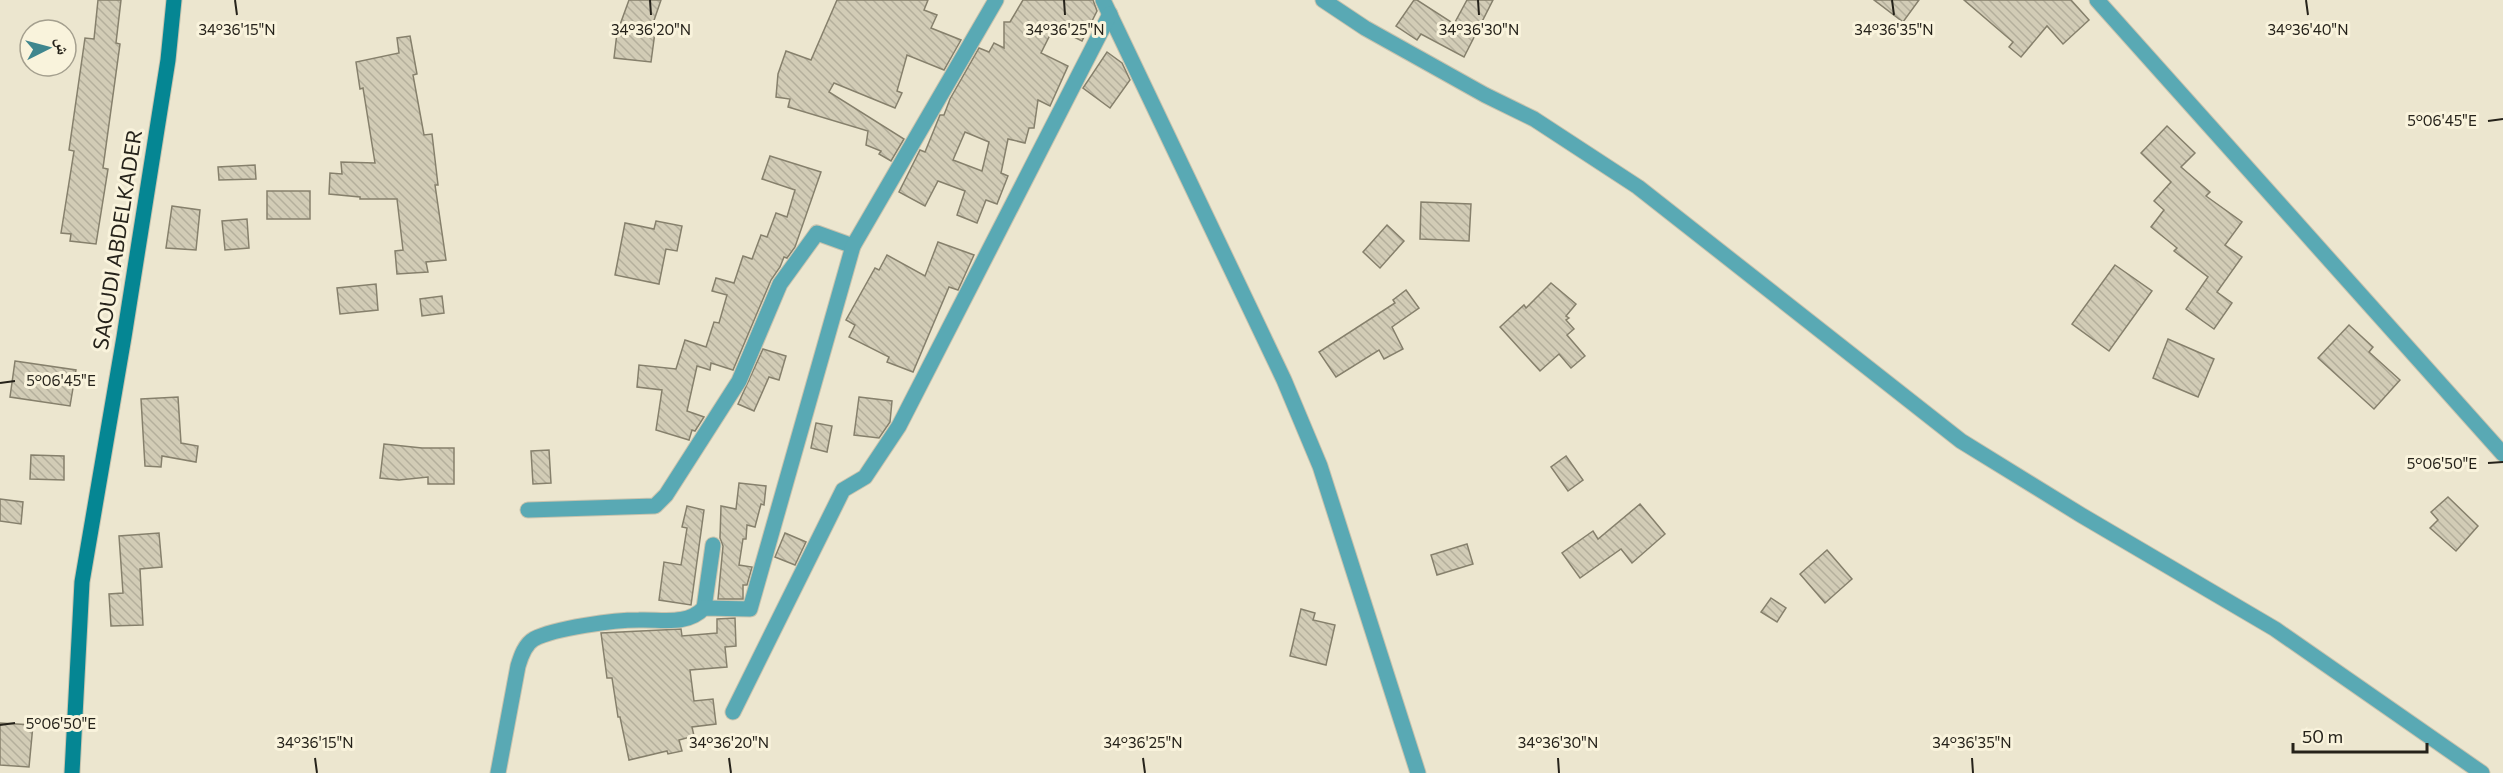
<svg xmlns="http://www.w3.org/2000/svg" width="2503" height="773" viewBox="0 0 2503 773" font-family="Commissioner,'Noto Naskh Arabic',sans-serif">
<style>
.building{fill:url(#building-back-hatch);stroke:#86806c;stroke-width:1.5;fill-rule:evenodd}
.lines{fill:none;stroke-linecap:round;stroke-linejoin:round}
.minor-casing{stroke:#c8c3ae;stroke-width:17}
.tertiary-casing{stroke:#c8c3ae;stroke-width:17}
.secondary-casing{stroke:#c8c3ae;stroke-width:17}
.minor{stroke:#59a9b4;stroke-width:15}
.tertiary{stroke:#59a9b4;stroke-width:15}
.secondary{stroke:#058693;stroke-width:15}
.ticks{fill:none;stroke:#25221a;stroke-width:2}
.labels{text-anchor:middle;stroke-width:6;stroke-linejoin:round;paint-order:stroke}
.street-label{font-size:21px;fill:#25221a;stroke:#f9f3dc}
.ticks-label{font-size:15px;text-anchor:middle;fill:#25221a;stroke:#f9f3dc;stroke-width:6;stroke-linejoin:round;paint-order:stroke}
</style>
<defs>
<pattern id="building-back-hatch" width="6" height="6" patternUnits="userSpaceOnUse" patternTransform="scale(1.5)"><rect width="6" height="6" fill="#d2ccb6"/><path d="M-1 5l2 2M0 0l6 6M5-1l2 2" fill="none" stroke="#b4af9c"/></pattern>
</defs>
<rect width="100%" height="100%" fill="#ece6cf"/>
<g class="building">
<path d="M98,0H121L116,43L120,44L103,168L108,169L96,244L70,241L71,234L61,233L74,151L69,150L85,38L94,39Z"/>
<path d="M629,0H661L650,32H655L651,62L614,58L617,33Z"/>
<path d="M837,0H928L924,10L937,15L931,28L961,40L944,70L907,55L897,91L902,93L895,108L834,83L829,92L904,139L891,161L879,154L881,151L866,145L868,131L788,107L790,99L776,97L778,74L786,51L811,60Z"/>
<path d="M1023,0H1093L1097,11L1082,41L1054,27L1041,53L1068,66L1050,106L1038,100L1034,128H1029L1025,143L1008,139L1001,173L1008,176L997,204L986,200L977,223L957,215L965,191L938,181L925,206L899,192L920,150L925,152L940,115H944L950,99L979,48L989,52L994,43L1004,48V22H1010ZM965,132L989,142L982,171L953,160Z"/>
<path d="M1414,0H1417L1454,24L1467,0H1493L1464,57L1421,34L1417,40L1396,26Z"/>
<path d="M1874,0H1919L1903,22Z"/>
<path d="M1964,0H2071L2089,20L2063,44L2047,26L2021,57L2009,47L2013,42Z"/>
<path d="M410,36L417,74L413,75L424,135L432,134L438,185H435L446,260L426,262L428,272L397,274L395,251L403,250L397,199H360V197L329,194L330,173L342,174L341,162L375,163L363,88L360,89L356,62L399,53L397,38Z"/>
<path d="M1107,52L1122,63L1130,80L1110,108L1083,88Z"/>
<path d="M2167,126L2195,153L2181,167L2210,192L2206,196L2242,222L2225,245L2242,257L2217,292L2232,303L2214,329L2186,309L2208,277L2174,251L2177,248L2151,227L2164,210L2154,201L2171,182L2141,153Z"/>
<path d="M770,156L821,172L795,247L787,258L784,257L780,267L771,280L733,370L711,363L710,370L697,366L687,411L704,417L695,431L692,430L689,440L656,430L662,390L637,387L639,365L676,369L685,340L706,347L714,322L719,323L727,295L712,291L716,278L734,283L743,256L752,259L761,235L767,237L776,213L787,217L795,190L762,179Z"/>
<path d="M255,165L256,179L219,180L218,167Z"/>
<rect x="267" y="191" width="43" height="28"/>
<path d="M1421,202L1471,204L1469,241L1420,239Z"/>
<path d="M172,206L200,210L196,250L166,248Z"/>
<path d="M247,219L249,248L225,250L222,221Z"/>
<path d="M656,221L682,226L677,251L666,249L659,284L615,275L625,223L654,229Z"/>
<path d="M1387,225L1404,241L1380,268L1363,252Z"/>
<path d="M938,242L974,255L958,290L949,287L913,372L887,362L889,357L849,337L855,325L846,320L875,268L879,270L887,255L925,276Z"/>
<path d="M2115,265L2152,291L2109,351L2072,324Z"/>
<path d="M1551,283L1576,304L1566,316L1569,318L1566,320L1574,329L1567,335L1585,356L1571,368L1559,354L1540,371L1500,327L1524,305L1526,308Z"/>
<path d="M376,284L378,310L340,314L337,288Z"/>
<path d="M1406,290L1419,308L1392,327L1403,349L1384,359L1379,350L1336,377L1319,352L1395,303L1393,300Z"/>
<path d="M442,296L444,313L422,316L420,299Z"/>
<path d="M2349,325L2373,347L2369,352L2400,380L2374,409L2318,358Z"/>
<path d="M2168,339L2214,359L2198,397L2153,378Z"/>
<path d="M763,349L786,356L779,380L769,377L754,411L738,404Z"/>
<path d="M15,361L76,370L70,406L10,397Z"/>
<path d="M178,397L181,443L198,446L196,462L162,456L161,467L145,466L141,399Z"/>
<path d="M859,397L892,401L890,422L879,438L854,435Z"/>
<path d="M816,423L832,426L827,452L811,448Z"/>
<path d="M384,444L422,448H454V484H428V477L399,480L380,478Z"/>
<path d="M549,450L551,483L533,484L531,451Z"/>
<path d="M31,455L64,456V480L30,479Z"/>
<path d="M1566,456L1583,480L1568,491L1551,467Z"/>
<path d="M739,483L766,486L764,505L761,504L755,527L747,525L746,539H743L739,565L752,567L747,585H743V599H718L723,546L720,538L721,506L736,509Z"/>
<path d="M2448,497L2478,526L2456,551L2430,528L2438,520L2431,512Z"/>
<path d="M0,499L23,502L21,524L0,521Z"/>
<path d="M1640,504L1665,534L1632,563L1621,549L1580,578L1562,553L1593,531L1598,539Z"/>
<path d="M687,506L704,510L691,605L659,600L664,562L681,565L687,528L682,527Z"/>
<path d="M159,533L162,567L140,569L143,625L111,626L109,594L123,593L119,536Z"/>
<path d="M785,533L806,542L795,565L775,557Z"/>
<path d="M1467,544L1473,564L1437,575L1431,555Z"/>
<path d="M1827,550L1852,579L1825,603L1800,574Z"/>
<path d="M1771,598L1786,608L1777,622L1761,612Z"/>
<path d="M1301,609L1315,613L1313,620L1335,625L1326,665L1290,656Z"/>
<path d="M735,618L736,646L725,647L727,667L690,670L694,701L713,699L716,724L692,727L694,736L679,740L682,751L668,754L667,751L629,760L620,717H618L612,678H607L601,633L681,629L682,636L717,633V619Z"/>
<path d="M0,723L33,725L29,767L0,765Z"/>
</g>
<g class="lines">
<defs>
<g id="minor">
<path d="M1103,0L1284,380L1320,466L1418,773"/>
<path d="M1323,0L1365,28L1485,95L1534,119L1638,187L1961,441L2081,515L2275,629L2482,773"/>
<path d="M528,510L655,506L666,495L739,381L780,284L817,233L853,246"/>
<path d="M704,608L713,545"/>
<path d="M733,712L843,490L865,477L899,426L1110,14"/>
<path d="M498,773L518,666C521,656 525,644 534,639C555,628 614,620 639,620C661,619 687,626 704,608L750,609L853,246L996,0"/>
</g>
<path id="tertiary" d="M2097,0L2503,454"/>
<path id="secondary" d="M72,773L82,582L124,337L168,60L174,0"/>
</defs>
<use href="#minor" class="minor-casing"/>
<use href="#tertiary" class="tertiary-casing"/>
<use href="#secondary" class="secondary-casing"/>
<use href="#minor" class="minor"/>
<use href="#tertiary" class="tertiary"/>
<use href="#secondary" class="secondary"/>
</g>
<path class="ticks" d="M235,0L237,15M650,0L651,15M1064,0L1065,15M1478,0L1479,15M1892,0L1894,15M2306,0L2308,15M2488,121L2503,119M0,383L15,381M2488,463L2503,462M0,725L15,723M315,758L317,773M729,758L731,773M1143,758L1145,773M1558,758L1559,773M1972,758L1973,773"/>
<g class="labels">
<g class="street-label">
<text transform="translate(118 240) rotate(-81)" y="7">SAOUDI ABDELKADER</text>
</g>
</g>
<g class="ticks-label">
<text x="237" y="35">34°36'15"N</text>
<text x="651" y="35">34°36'20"N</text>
<text x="1065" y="35">34°36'25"N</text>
<text x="1479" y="35">34°36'30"N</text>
<text x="1894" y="35">34°36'35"N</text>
<text x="2308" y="35">34°36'40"N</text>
<text x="2442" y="126">5°06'45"E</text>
<text x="61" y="386">5°06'45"E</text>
<text x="2442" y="469">5°06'50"E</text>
<text x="61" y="729">5°06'50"E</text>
<text x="315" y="748">34°36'15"N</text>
<text x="729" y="748">34°36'20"N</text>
<text x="1143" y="748">34°36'25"N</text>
<text x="1558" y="748">34°36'30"N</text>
<text x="1972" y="748">34°36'35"N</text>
</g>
<g transform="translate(48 48) rotate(84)"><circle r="28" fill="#f9f3dc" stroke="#a49f8e" stroke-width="1.5"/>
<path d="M0-4.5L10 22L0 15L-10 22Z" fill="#3f868e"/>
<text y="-9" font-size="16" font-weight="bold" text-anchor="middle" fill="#25221a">ش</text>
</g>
<path d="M2293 743v9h134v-9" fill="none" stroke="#25221a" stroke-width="3"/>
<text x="2302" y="743" font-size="18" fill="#25221a" stroke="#f9f3dc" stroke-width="4.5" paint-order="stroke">50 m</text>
</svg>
